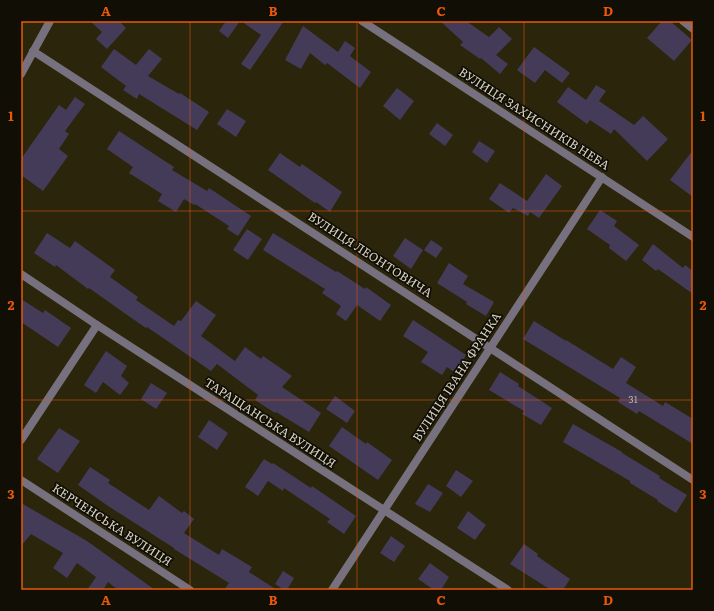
<svg xmlns="http://www.w3.org/2000/svg" width="714" height="611" viewBox="0 0 714 611" font-family="Literata,serif">
<style>
.building{fill:#443b59}
.lines{fill:none;stroke-linecap:round;stroke-linejoin:round}
.minor{stroke:#77707e;stroke-width:8}
.grid{fill:none;stroke:#e8590c;stroke-width:1;stroke-opacity:0.55}
.labels{text-anchor:middle;stroke-width:3.5;stroke-linejoin:round;paint-order:stroke}
.number-label{font-size:10px;fill:#b3aeaa}
.street-label{font-size:12px;fill:#d8d4c5;stroke:#110e05}
.neatline{fill:none;stroke:#e8590c;stroke-width:1.5}
.grid-label{font-size:13px;text-anchor:middle;font-weight:bold;fill:#e8590c}
</style>
<rect width="100%" height="100%" fill="#2b250b"/>
<g class="building">
<path d="M90,21H119L126,28L107,49L96,39L102,32Z"/>
<path d="M226,21H240L228,38L219,31Z"/>
<path d="M241,21H284L250,70L241,64L261,35Z"/>
<path d="M440,21H466L489,37L499,27L512,39L496,55L508,64L500,74L481,58L480,59L460,45L463,42Z"/>
<path d="M662,21H670L692,40L674,61L647,38Z"/>
<path d="M303,26L338,52L345,41L355,48L350,56L371,72L360,88L327,63L325,65L310,53L301,69L285,60Z"/>
<path d="M534,47L570,73L562,83L545,70L535,83L517,70Z"/>
<path d="M114,49L136,65L149,49L162,59L148,76L179,94L180,93L209,112L197,130L139,94L137,99L123,90L126,86L101,67Z"/>
<path d="M596,85L606,91L599,101L634,125L643,116L668,139L647,161L614,129L611,134L590,120L587,124L557,102L568,87L586,100Z"/>
<path d="M397,88L414,101L400,120L383,106Z"/>
<path d="M75,97L85,104L65,131L69,134L59,149L68,156L43,191L21,175V159L59,105L66,110Z"/>
<path d="M227,109L246,121L236,137L217,124Z"/>
<path d="M437,123L453,135L445,146L429,134Z"/>
<path d="M119,131L174,167L172,170L207,191L209,188L251,216L238,236L227,229L229,226L195,204L194,205L184,199L176,212L158,201L162,194L129,173L133,167L107,149Z"/>
<path d="M479,141L495,151L487,163L472,152Z"/>
<path d="M693,150V197L670,180Z"/>
<path d="M280,153L300,167L302,164L342,192L330,212L316,202L315,203L268,170Z"/>
<path d="M546,174L562,186L539,218L530,212L528,216L513,208L509,213L489,199L500,183L527,201Z"/>
<path d="M600,210L617,221L614,226L639,245L626,261L609,248L610,245L587,229Z"/>
<path d="M247,229L262,239L248,260L233,250Z"/>
<path d="M47,233L70,248L75,241L115,270L110,277L138,297L136,300L174,326L178,320L181,321L196,301L216,315L201,336L235,361L245,347L261,359L263,356L292,376L282,387L321,413L309,432L276,412L275,413L255,400L258,395L217,364L211,371L147,327L146,328L130,317L89,288L88,289L56,265L55,267L34,253Z"/>
<path d="M273,233L336,272L337,271L365,289L366,287L391,305L380,321L357,305L346,321L336,314L341,306L322,293L325,289L263,250Z"/>
<path d="M405,238L423,250L411,269L393,256Z"/>
<path d="M431,240L443,248L436,258L424,250Z"/>
<path d="M653,244L683,268L685,265L693,271V294L658,269L656,271L642,260Z"/>
<path d="M449,263L468,276L463,284L494,302L486,316L466,304L467,302L437,283Z"/>
<path d="M21,299L43,313L45,310L71,328L58,347L21,322Z"/>
<path d="M413,320L466,355L455,373L447,367L442,375L421,362L428,352L403,336Z"/>
<path d="M534,321L566,341V340L613,369L621,357L636,367L626,383L663,406L665,402L693,419V444L639,411L637,414L618,402L620,398L523,339Z"/>
<path d="M106,351L127,366L121,376L129,383L120,395L103,382L96,393L84,385Z"/>
<path d="M500,372L519,384L518,386L552,408L541,425L522,414L524,411L489,390Z"/>
<path d="M151,383L167,393L156,409L141,399Z"/>
<path d="M335,396L355,411L347,423L326,409Z"/>
<path d="M209,420L228,433L217,450L198,437Z"/>
<path d="M573,424L622,452V453L660,476L659,478L687,495L676,513L657,501L658,500L630,483V481L563,442Z"/>
<path d="M342,427L366,444L367,442L392,460L378,480L329,446Z"/>
<path d="M59,428L80,441L58,473L37,459Z"/>
<path d="M264,459L272,464L273,463L311,488L312,486L356,516L344,534L327,522L330,519L284,488L283,491L268,481L258,496L245,487Z"/>
<path d="M90,467L110,480L108,483L149,510L159,496L182,513L184,511L194,519L184,533L219,555L222,549L252,567L249,572L277,590H224L229,583L174,549V548L108,506L78,485Z"/>
<path d="M456,470L473,481L461,497L446,486Z"/>
<path d="M428,484L443,493L430,512L415,504Z"/>
<path d="M21,503L87,541L155,590H118L108,582L103,590H87L96,577L77,563L67,578L53,568L63,553L31,534L21,546Z"/>
<path d="M468,511L486,525L475,540L457,528Z"/>
<path d="M391,536L405,546L394,562L380,553Z"/>
<path d="M524,544L538,554L537,556L570,579L563,590H551L510,564Z"/>
<path d="M430,563L449,577L441,590H434L418,579Z"/>
<path d="M283,571L294,578L287,590H284L275,584Z"/>
</g>
<g class="lines">
<g class="minor">
<path d="M362,21L693,237"/>
<path d="M683,21L693,29"/>
<path d="M33,51L693,480"/>
<path d="M21,74L50,21"/>
<path d="M21,274L97,325L508,590"/>
<path d="M21,440L97,325"/>
<path d="M21,480L190,590"/>
<path d="M332,590L602,177"/>
</g>
</g>
<path class="grid" d="M190,21V590M357,21V590M524,21V590M21,211H693M21,400H693"/>
<g class="labels">
<g class="number-label">
<text x="633" y="403">31</text>
</g>
<g class="street-label">
<text transform="translate(534 119) rotate(33)" y="4">ВУЛИЦЯ ЗАХИСНИКІВ НЕБА</text>
<text transform="translate(370 255) rotate(33)" y="4">ВУЛИЦЯ ЛЕОНТОВИЧА</text>
<text transform="translate(457 377) rotate(-57)" y="4">ВУЛИЦЯ ІВАНА ФРАНКА</text>
<text transform="translate(270 423) rotate(33)" y="4">ТАРАЩАНСЬКА ВУЛИЦЯ</text>
<text transform="translate(112 525) rotate(33)" y="4">КЕРЧЕНСЬКА ВУЛИЦЯ</text>
</g>
</g>
<rect width="714" height="611" fill="none" stroke="#110e05" stroke-width="44"/>
<rect x="22" y="22" width="670" height="567" class="neatline"/>
<g class="grid-label">
<text x="106" y="16">A</text>
<text x="273" y="16">B</text>
<text x="441" y="16">C</text>
<text x="608" y="16">D</text>
<text x="11" y="121">1</text>
<text x="703" y="121">1</text>
<text x="11" y="310">2</text>
<text x="703" y="310">2</text>
<text x="11" y="499">3</text>
<text x="703" y="499">3</text>
<text x="106" y="605">A</text>
<text x="273" y="605">B</text>
<text x="441" y="605">C</text>
<text x="608" y="605">D</text>
</g>
</svg>
